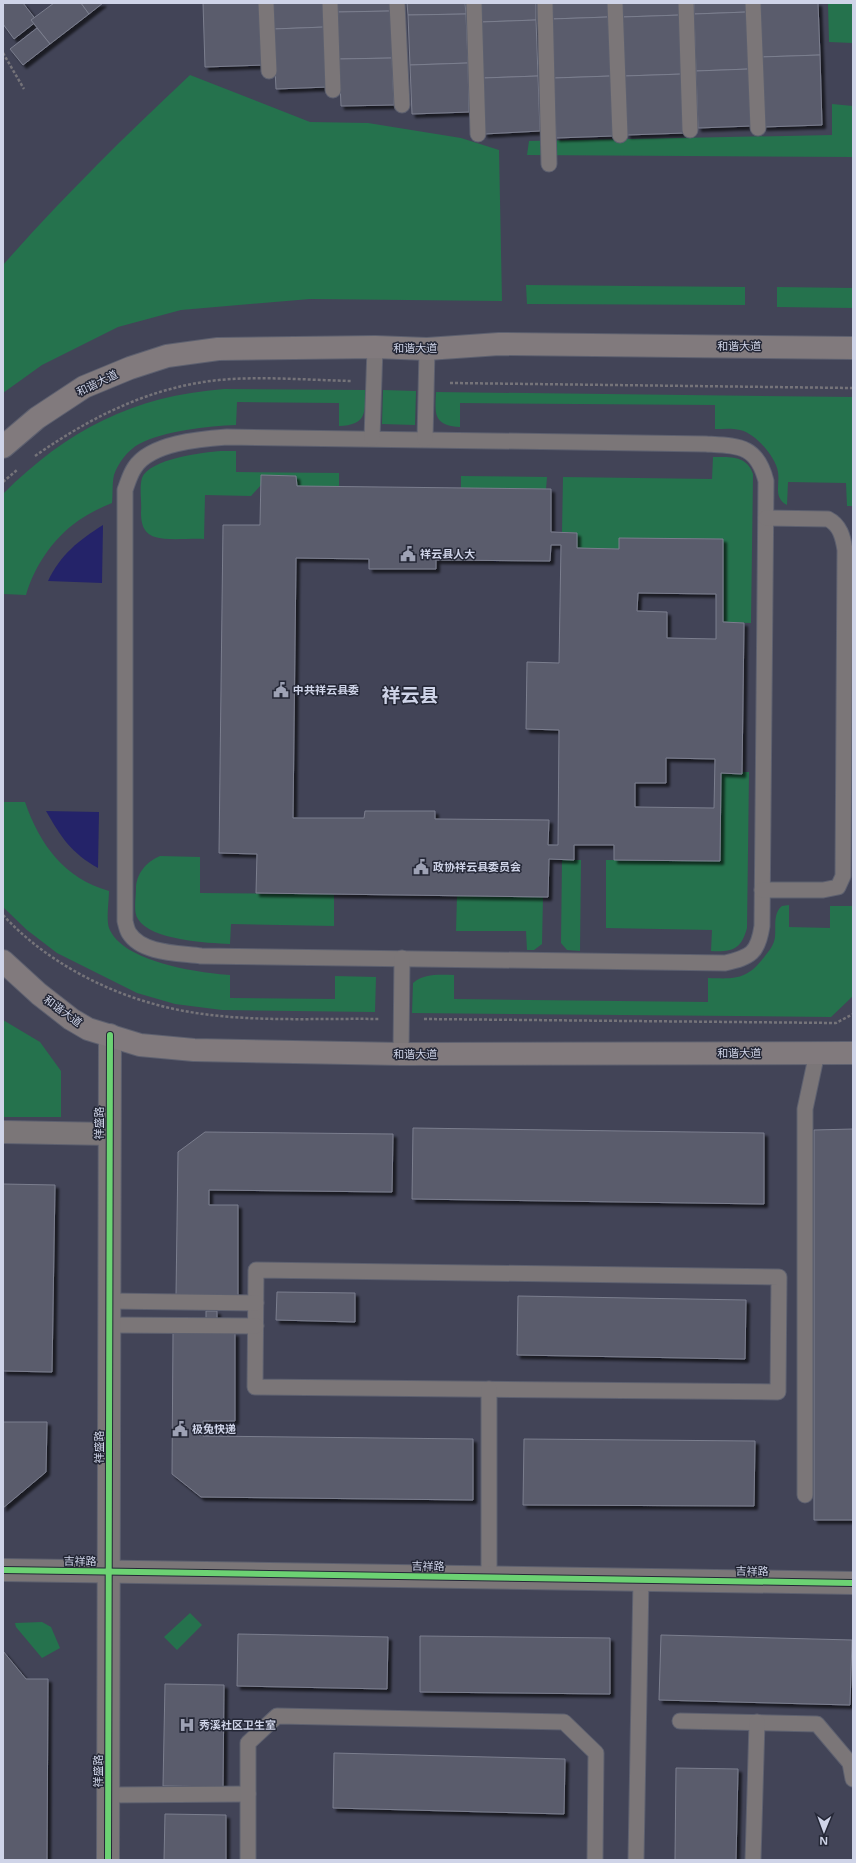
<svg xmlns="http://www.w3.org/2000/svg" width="856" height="1863" viewBox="0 0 856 1863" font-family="'Noto Sans','Noto Sans SC',sans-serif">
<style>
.green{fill:#25724d}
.water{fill:#242369}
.building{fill:#5a5c6c;stroke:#7b7e8e;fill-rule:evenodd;filter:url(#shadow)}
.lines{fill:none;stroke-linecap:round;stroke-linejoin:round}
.service-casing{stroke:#5d606f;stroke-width:17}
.minor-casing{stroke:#5d606f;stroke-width:24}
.tertiary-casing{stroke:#5d606f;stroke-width:24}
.primary-casing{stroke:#5d606f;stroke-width:24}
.path{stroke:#757379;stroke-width:2.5;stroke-dasharray:3 2;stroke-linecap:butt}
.service{stroke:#7b7678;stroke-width:15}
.minor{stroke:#7b7678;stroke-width:22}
.tertiary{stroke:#7b7678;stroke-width:22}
.primary{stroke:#817a7d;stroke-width:22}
.cycleway-casing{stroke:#242736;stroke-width:8}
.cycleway{stroke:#6cd273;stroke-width:6}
.labels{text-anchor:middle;stroke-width:3;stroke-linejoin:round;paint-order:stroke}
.street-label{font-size:11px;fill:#cfd4e8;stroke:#242736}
.poi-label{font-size:11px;font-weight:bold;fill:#cfd4e8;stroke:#242736;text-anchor:start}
.town-label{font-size:19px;font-weight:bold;fill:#cfd4e8;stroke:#242736}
</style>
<defs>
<filter id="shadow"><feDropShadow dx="3.5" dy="3.5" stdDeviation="1" flood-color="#0009"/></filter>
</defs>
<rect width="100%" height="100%" fill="#424457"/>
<g class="green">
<path d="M828,3H853V43L829,42Z"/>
<path d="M190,75L310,122L368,123L461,138L499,150L502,301L310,299L181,310L118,327L42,365L3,393V265C62,198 125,136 190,75Z"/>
<path d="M832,104L853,106V157L527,155L529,141L832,135Z"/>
<path d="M526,285L745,287V305L527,304Z"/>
<path d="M777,287L853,288V308L777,307Z"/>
<path d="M224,389L366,390C365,414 366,425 339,426V403L237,402L236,425C209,426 163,431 139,444C128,450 118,463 114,475C112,483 113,494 112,503C103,507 93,511 84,517C56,534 35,564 26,595L3,594V494C67,430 133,396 224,389Z"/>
<path d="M383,390L416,391L415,425L382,424Z"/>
<path d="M436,392L853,397V506H847L846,483L788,482L787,505C773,497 780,486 778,472C776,457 755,433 740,430C732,428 723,429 715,429V405L460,403V427C433,425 435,414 436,392Z"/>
<path d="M221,451H236V472L339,473V487L297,486L296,476L261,475V485L251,496L205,495L204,539C191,538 167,541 155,537C143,533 141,523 141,512C142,502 139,488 142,478C149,459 204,452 221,451Z"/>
<path d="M713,457C729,457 747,455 753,474L751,623L723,622V539L619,538V549L577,548V533L562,532L563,477L712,479Z"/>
<path d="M461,476L547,477L546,489L461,488Z"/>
<path d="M742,772H749L747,928C741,950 732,952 711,951L712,930L606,928V860L720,861L721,773L742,774Z"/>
<path d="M3,802H25C40,845 64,878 109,891C109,900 106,920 109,928C122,962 199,973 230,975V998L335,999V976L376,977L375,1012L222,1010L175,1004L137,993L57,953L27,930L3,907Z"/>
<path d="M160,856L200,857V893L334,894V926L231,924L230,944C208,943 150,940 138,919C133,912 136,897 136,889C136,874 146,862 160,856Z"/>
<path d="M562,860H581L580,951L567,950L561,943Z"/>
<path d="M457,896L543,897L542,944L534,950H527L526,931H456Z"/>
<path d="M789,905V927L830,928V906H853V996L831,1017L412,1013L413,983C425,973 439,975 454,975V999L708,1002V978C736,979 747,980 765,956C769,951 774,945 775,937C776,926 773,913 782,906Z"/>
<path d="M3,1020L40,1042L61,1071V1117H3Z"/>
<path d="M190,1613L202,1625L177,1650L164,1637Z"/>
<path d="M42,1622L51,1627L60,1648L42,1658L16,1627L15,1623Z"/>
</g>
<g class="water">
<path d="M103,525L102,583L48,581C60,555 79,540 103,525Z"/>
<path d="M46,811L99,812L98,868C71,853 61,837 46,811Z"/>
</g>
<g class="building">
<path d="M3,3H23L37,21L14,39L3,24Z"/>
<path d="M54,3H81L89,14L50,44L31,20Z"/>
<path d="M81,3H103L89,14Z"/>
<path d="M203,3H263L265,65L205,67Z"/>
<path d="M273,3H324L325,27L273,29Z"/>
<path d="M337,3H390L391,11L338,12Z"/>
<path d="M407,3H465L466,14L408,15Z"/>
<path d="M480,3H536V20L481,22Z"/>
<path d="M551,3H608V17L551,19Z"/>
<path d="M622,3H681V15L622,17Z"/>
<path d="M694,3H747V12L694,14Z"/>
<path d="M758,3H818L820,55L760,57Z"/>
<path d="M391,11L392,58L339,59L338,12Z"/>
<path d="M747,12L749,69L696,71L694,14Z"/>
<path d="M466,14L468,63L410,65L408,15Z"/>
<path d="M681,15L683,74L624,76L622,17Z"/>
<path d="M608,17L611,76L554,78L551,19Z"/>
<path d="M536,20L538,76L483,78L481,22Z"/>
<path d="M325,27L328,87L276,89L273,29Z"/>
<path d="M37,28L50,44L23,65L10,49Z"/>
<path d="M820,55L822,125L763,127L760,57Z"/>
<path d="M392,58L394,105L341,106L339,59Z"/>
<path d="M468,63L469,112L412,114L410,65Z"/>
<path d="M749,69L751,126L698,128L696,71Z"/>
<path d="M683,74L685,133L627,135L624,76Z"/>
<path d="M538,76L540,131L484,134L483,78Z"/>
<path d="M611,76L613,136L556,138L554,78Z"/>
<path d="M261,475L296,476L297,486L551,489V532L577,533V548L619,549V538L723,539V622L744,623L742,774L721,773L720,861L614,860V845H574V860L549,859L548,897L256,893L257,854L219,853L223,525H260ZM551,545H561L559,663L527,662L526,729L559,730L558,845H548L549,820L435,819V811H365L364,818H293L296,558L369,559V569H436V560L550,561ZM638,593L716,594V639L667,638V612L637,611ZM666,758L715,759L714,808L635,807V783H666Z"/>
<path d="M413,1128L764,1133V1204L412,1199Z"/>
<path d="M853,1129V1520H814V1130Z"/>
<path d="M205,1132L393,1134L392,1192L209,1190V1205H238V1296H176L178,1152Z"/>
<path d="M3,1184L55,1185L52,1372L3,1371Z"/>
<path d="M277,1292L355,1293V1322L276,1320Z"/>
<path d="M518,1296L746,1300L745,1359L517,1355Z"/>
<path d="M206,1311H217V1320L206,1321Z"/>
<path d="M173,1333H235V1421H203V1436L473,1439V1500L201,1497L172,1474Z"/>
<path d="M3,1422H47L46,1472L3,1508Z"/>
<path d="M524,1439L755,1441L754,1506L523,1505Z"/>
<path d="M238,1634L388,1637L387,1689L237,1686Z"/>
<path d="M661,1635L852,1640L850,1705L659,1700Z"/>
<path d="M420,1636L610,1638V1694L420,1692Z"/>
<path d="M3,1651L26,1679H48L47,1860H3Z"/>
<path d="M165,1684L224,1685L223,1787L163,1786Z"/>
<path d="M334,1753L565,1759L564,1814L333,1808Z"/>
<path d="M676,1768L738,1769L736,1860H675Z"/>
<path d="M165,1814L226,1815V1860H164Z"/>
</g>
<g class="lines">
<defs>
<g id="service">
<path d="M266,3L269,71"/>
<path d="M330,3L333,90"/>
<path d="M397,3L402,105"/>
<path d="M474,3L478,134"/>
<path d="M545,3L549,164"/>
<path d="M615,3L620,135"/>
<path d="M686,3L690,130"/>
<path d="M753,3L758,128"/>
<path d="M227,437L706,444C739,446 757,445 766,481L762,926C758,953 751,957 725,963L201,956C180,953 142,954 129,933C127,930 126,925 125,921V490C128,482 130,474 135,467C151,443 200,439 227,437Z"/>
<path d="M372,438L375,347"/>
<path d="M425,439L427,349"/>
<path d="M762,890H823L838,887L843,876L845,550C843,537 840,525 828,519L766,518"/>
<path d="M401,1054L402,958"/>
<path d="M256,1270L779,1277L778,1392L255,1387Z"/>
<path d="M109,1301L256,1303"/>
<path d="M109,1325L256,1326"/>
<path d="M805,1495V1109L817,1053"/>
<path d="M489,1577V1389"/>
<path d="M680,1721L817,1724L850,1763L853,1779"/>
<path d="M108,1795L248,1794"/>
<path d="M248,1860V1743L277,1716L564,1722L596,1753L595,1860"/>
<path d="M636,1860L641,1579"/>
<path d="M753,1860L757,1722"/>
</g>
<g id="minor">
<path d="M3,1132L109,1134"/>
<path d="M3,1570L853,1583"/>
</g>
<path id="tertiary" d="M108,1860L110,1035"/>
<g id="primary">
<path d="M3,447L37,418L84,387L130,368L167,356L218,349L375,347L427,349L499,344L853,348"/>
<path d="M3,961L39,994L71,1019L88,1029L140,1045L194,1050L401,1054L853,1053"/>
</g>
</defs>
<use href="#service" class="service-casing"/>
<use href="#minor" class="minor-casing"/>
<use href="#tertiary" class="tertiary-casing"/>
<use href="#primary" class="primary-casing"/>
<g class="path">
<path d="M3,53L24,89"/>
<path d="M450,383L853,388"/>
<path d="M35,456C91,417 150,387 219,380C262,376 307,380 351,381"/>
<path d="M3,482L17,470"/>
<path d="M3,915C48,964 114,997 179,1010C244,1023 313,1018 379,1019"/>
<path d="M424,1019L836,1023L853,1014"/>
</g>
<use href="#service" class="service"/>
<use href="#minor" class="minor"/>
<use href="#tertiary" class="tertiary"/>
<use href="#primary" class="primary"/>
<defs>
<g id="cycleway">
<path d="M3,1570L853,1583"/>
<path d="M108,1860L110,1035"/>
</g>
</defs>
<use href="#cycleway" class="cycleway-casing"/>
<use href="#cycleway" class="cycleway"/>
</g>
<defs>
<symbol id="civic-bare" viewBox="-9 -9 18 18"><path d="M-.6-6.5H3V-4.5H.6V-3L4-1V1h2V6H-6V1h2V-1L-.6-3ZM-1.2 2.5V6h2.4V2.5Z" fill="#9ea2b5" stroke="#242736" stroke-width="2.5" paint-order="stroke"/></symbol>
<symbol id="hospital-bare" viewBox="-9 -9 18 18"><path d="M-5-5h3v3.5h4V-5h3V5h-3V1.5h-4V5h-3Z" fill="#9ea2b5" stroke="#242736" stroke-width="2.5" paint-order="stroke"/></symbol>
</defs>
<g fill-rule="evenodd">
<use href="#civic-bare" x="397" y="543" width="22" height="22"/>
<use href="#civic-bare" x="270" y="679" width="22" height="22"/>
<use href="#civic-bare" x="410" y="856" width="22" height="22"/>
<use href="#civic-bare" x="169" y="1418" width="22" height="22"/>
<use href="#hospital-bare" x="176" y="1714" width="22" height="22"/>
</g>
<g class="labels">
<g class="street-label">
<text x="739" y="350">和谐大道</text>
<text x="415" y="352">和谐大道</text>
<text transform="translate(97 383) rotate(-26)" y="4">和谐大道</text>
<text transform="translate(63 1011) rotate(36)" y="4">和谐大道</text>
<text x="739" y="1057">和谐大道</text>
<text x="415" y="1058">和谐大道</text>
<text transform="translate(99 1123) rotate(-90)" y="4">祥盛路</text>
<text transform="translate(99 1447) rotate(-90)" y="4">祥盛路</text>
<text transform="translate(80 1561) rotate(1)" y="4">吉祥路</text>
<text transform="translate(428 1566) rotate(1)" y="4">吉祥路</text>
<text transform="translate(752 1571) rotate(1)" y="4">吉祥路</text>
<text transform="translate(98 1771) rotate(-90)" y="4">祥盛路</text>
</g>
<g class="poi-label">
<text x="420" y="558">祥云县人大</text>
<text x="293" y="694">中共祥云县委</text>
<text x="433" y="871">政协祥云县委员会</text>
<text x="192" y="1433">极兔快递</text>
<text x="199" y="1729">秀溪社区卫生室</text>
</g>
<g class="town-label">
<text x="410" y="702">祥云县</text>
</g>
</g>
<rect width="856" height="1863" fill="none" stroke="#cfd4e8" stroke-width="8"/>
<g transform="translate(824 1831) rotate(181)" stroke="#242736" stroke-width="3" paint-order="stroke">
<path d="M0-3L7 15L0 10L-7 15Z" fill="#cfd4e8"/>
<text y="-6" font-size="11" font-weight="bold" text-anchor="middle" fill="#cfd4e8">N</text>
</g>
</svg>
